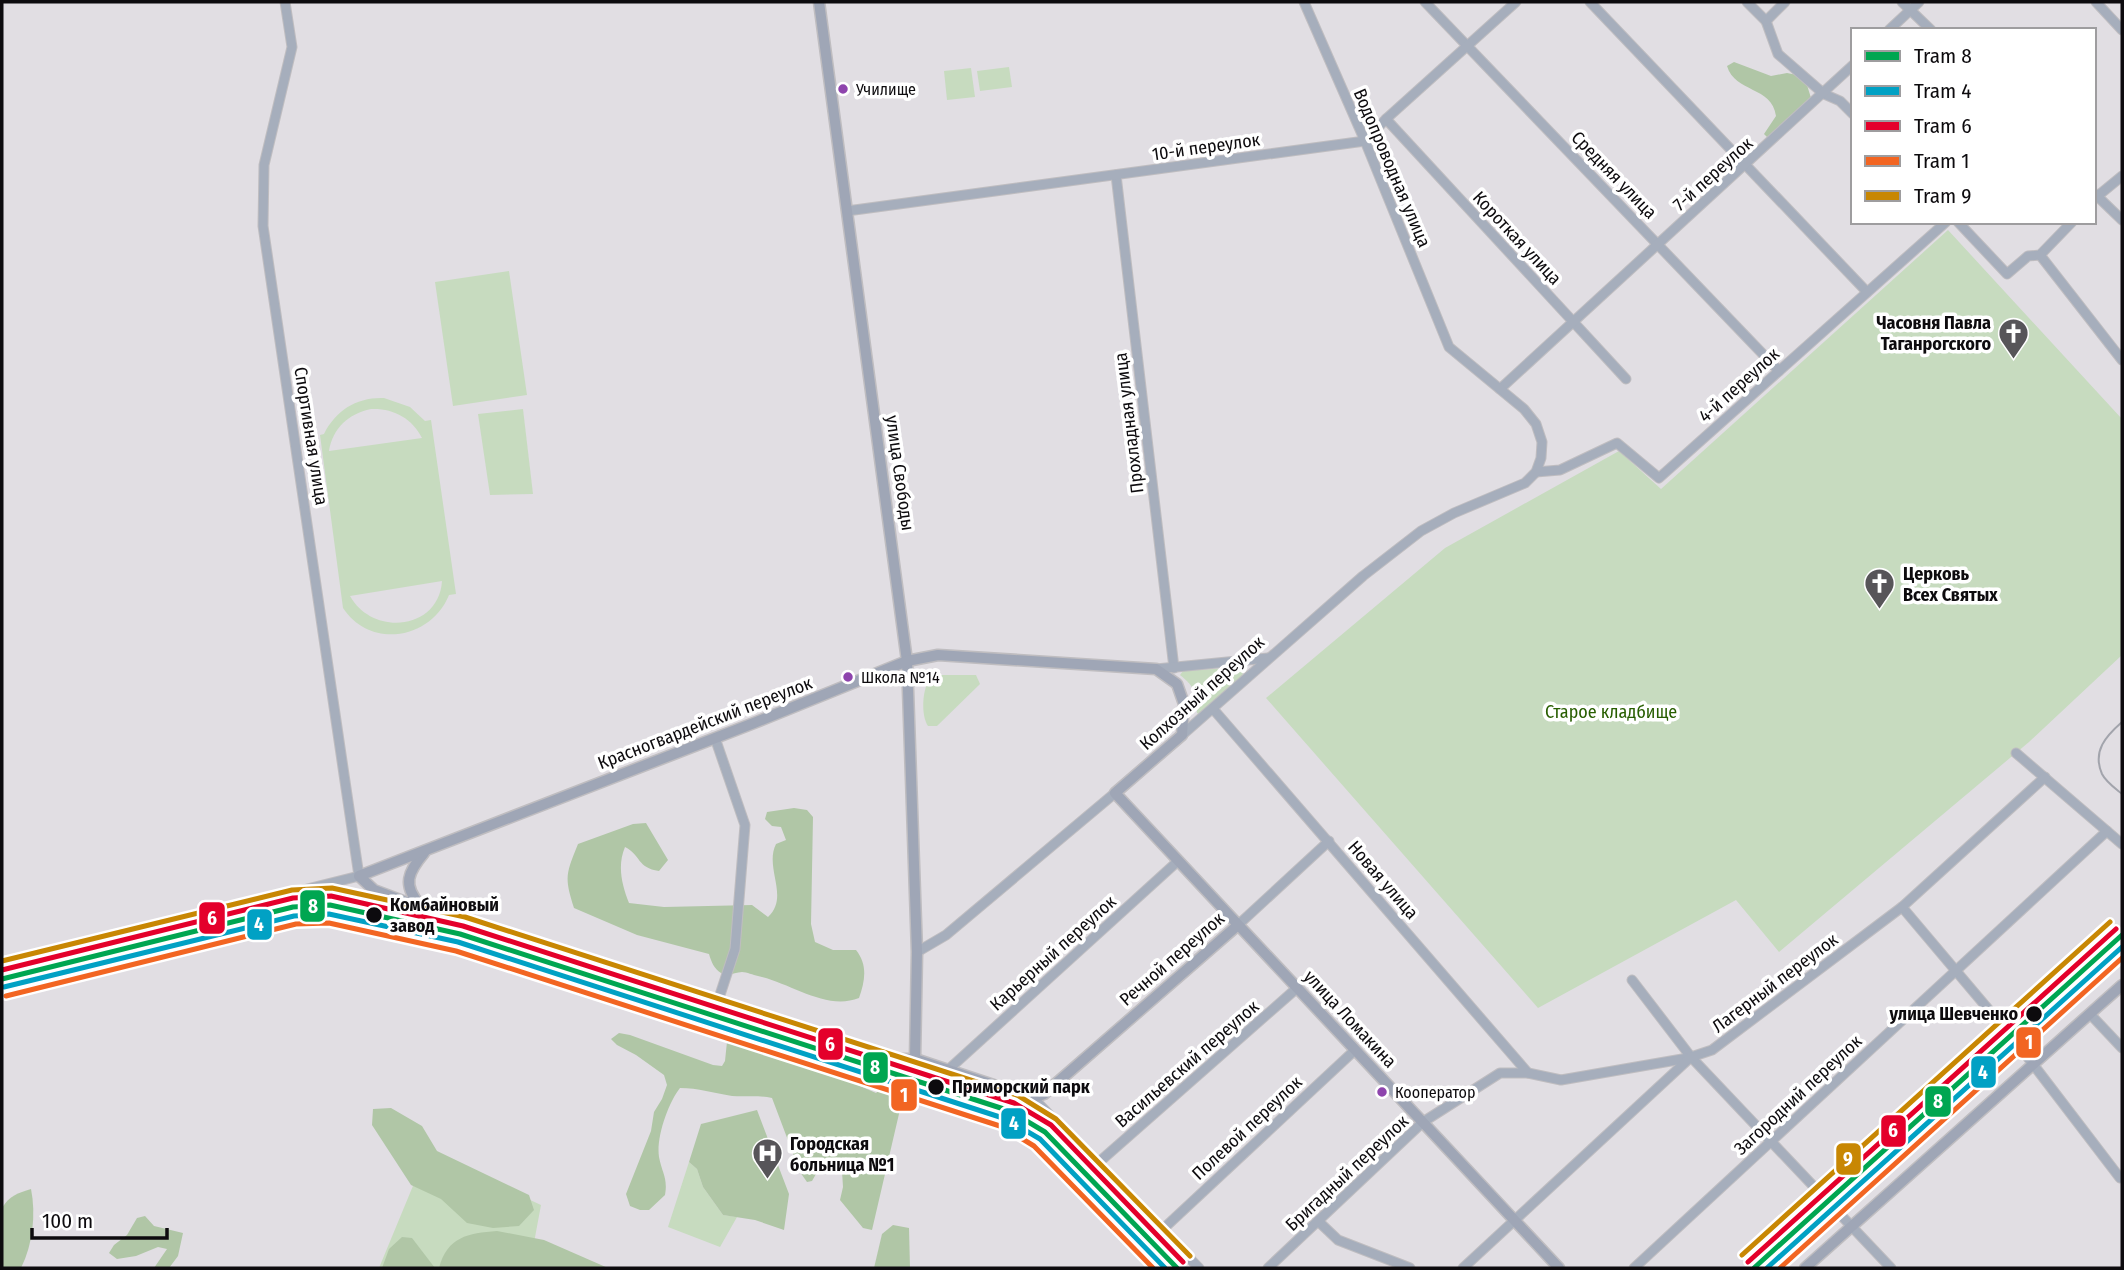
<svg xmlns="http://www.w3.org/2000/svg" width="2124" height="1270" viewBox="0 0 2124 1270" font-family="'Fira Sans Condensed',sans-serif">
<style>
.green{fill:#c7dbbf;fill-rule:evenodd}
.forest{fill:#b0c6a6}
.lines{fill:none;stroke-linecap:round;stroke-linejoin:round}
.minor-casing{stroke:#bfbdc0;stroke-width:11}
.major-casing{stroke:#bfbdc0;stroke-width:13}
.minor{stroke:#a6aebc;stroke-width:9}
.major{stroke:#9fa6b6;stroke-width:10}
.tram{stroke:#a2a4ac;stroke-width:2}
.tram-1-casing{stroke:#fff;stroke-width:10}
.tram-2-casing{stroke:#fff;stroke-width:10}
.tram-3-casing{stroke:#fff;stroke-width:10}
.tram-4-casing{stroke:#fff;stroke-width:10}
.tram-5-casing{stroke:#fff;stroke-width:10}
.tram-1{stroke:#00a651;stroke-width:5}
.tram-2{stroke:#01a1c4;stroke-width:5}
.tram-3{stroke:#e4002b;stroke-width:5}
.tram-4{stroke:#f26522;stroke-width:5}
.tram-5{stroke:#c88703;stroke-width:5}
.bus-dot{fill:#8e44ad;stroke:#fff;stroke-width:2.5}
.stop-dot{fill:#0d0b0e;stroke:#fff;stroke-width:2.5}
.labels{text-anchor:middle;stroke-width:7;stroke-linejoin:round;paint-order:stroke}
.bus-label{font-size:16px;fill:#0d0b0e;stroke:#fff;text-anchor:start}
.street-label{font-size:18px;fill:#0d0b0e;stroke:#fff}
.poi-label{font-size:18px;font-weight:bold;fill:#0d0b0e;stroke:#fff;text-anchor:start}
.park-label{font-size:18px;fill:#285e01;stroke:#fff}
.stop-label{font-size:18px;font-weight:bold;fill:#0d0b0e;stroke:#fff;text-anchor:start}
.line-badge{stroke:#fff;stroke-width:2.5}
.badge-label{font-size:19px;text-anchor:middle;font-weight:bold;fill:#fff}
</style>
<rect width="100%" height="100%" fill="#e1dee3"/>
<g class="green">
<path d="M1009,67L1012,87L980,91L977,71Z"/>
<path d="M971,68L975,97L947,100L944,71Z"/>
<path d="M1948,230L2122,419V655L2029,742L1779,952L1736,900L1538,1008L1266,698L1445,548L1619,451L1661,489Z"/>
<path d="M509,271L527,395L453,406L435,282Z"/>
<path d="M384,398L410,407L425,421L431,420L456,594L449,595C431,639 371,650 343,608L320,435L324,434C336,410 357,397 384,398ZM371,409C393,408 412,418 422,438L329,451C333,428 348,414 371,409ZM442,581C439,630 373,637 350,596Z"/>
<path d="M523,409L533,494L490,495L478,414Z"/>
<path d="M1229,668L1243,671L1242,678L1199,714L1197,713C1196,693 1196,688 1180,675L1183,671Z"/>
<path d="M939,675H976L980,684L937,726H928C921,716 922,691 929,680Z"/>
<path d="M427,1152L541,1205L533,1248L573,1268H379Z"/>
<path d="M689,1162L697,1169L703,1187L723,1215L737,1217L720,1247L668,1227Z"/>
</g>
<g class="forest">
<path d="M1734,62L1771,76L1787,73L1797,75L1807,85L1811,98L1768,138L1764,134L1776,116C1772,86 1735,93 1727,66Z"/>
<path d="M794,808L807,810L813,817L811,924L815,942L833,950H856C868,965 865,981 859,998C826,1011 791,983 758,976C753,975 747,972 742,972C735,972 729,977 721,973C714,969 711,961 709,954L637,935L574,908C564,877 566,874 578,844L633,824L646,823L668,860L659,871C637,868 641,855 625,847C617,866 622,885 629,903L664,907L752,905L768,917C790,897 764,868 776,844L786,840L781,827L772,826L765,819L767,812Z"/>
<path d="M733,1029L785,1053L852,1074L851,1082L876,1093L885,1084L900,1089L905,1088L872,1230L863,1228L840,1200L843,1187L842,1171L830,1165L820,1167L812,1181L807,1182L800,1172L772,1098C759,1095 745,1097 732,1096C714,1093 698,1088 680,1088C668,1103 656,1138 659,1157C662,1173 668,1178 665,1195L649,1210H640L630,1206L626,1194L651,1131L654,1112L662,1099L667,1085L664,1075L636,1055L617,1045L611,1039L619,1033L630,1035L713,1065L722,1066L725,1061L728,1032Z"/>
<path d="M391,1108L422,1126L437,1151L529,1195L534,1210L519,1226L493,1228L467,1223L441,1199L411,1185L372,1125L373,1109Z"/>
<path d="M757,1110L789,1194L784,1230L755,1220L723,1215L703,1187L697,1169L689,1162L701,1124Z"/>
<path d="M31,1189C36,1214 33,1244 21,1268H2V1208C9,1196 18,1193 31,1189Z"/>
<path d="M145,1216L154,1226L183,1233L178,1256L169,1268H154L167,1249L158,1247L136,1256L117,1259L109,1253L114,1245L127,1235L137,1218Z"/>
<path d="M893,1225L909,1228L910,1268H874L882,1234Z"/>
<path d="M497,1231L544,1240L608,1268H439C447,1237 468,1233 497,1231Z"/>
<path d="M402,1237L412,1238L435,1268H382L389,1249Z"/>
</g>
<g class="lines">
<defs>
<g id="minor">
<path d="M1425,2L1779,371"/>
<path d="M1590,2L1867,292"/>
<path d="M1747,2L1766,21L1778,54L1824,94L1840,101L1853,114"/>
<path d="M1902,2L1931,30"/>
<path d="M2096,2L2122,30"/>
<path d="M1766,21L1785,2"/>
<path d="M1889,30L1919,2"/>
<path d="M1386,119L1626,379"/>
<path d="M1116,175L1174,668"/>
<path d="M2094,193L2122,220"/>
<path d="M2094,199L2122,176"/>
<path d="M847,211L1365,141L1386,119L1516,2"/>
<path d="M1958,222L2007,274L2028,256L2040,255L2072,222"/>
<path d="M2040,255L2122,360"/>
<path d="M1500,389L1853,65"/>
<path d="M1536,472L1560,470L1617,443L1659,478L1946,222"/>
<path d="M1156,669L1268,658"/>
<path d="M1214,710L1528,1073"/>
<path d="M1182,735L1363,576L1421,531L1454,513L1525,483L1536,472L1541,458L1542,442L1536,424L1524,409L1449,347L1365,141L1304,2"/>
<path d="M715,738L745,825L735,949L717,1004"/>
<path d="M2016,753L2122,844"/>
<path d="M1902,907L2016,1042L2120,1178"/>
<path d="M1238,925L1329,841"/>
<path d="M917,952L946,935L1115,793"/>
<path d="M2,966L359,876L263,226L264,165L292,47L285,2"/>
<path d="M1632,980L1691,1057L1891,1268"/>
<path d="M2090,1014L2122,1048"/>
<path d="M949,1069L1178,861"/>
<path d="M1033,1098L1199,1268"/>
<path d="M1098,1163L1297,988"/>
<path d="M1318,1221L1338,1240L1410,1268"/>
<path d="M1162,1230L1355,1050"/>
<path d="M1268,1268L1423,1122L1500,1073H1528L1561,1080L1688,1058"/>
<path d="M1463,1268L1691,1057L1712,1050L1902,907L2045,777"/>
<path d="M1634,1268L2107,831"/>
</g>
<g id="major">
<path d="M819,2L907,661L917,952L915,1059"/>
<path d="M420,905C402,885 408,872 424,853"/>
<path d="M1238,925L1044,1094L1033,1098L915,1059H890L874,1056L464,924L374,890L359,876L754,723L907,661L938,655L1156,669L1177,684L1184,704L1182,735L1115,793C1263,952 1411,1110 1559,1268"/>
<path d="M1805,1268L2122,985"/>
</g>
</defs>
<use href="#minor" class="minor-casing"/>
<use href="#major" class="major-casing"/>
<use href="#minor" class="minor"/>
<use href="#major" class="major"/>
<path class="tram" d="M2122,722C2106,736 2092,751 2102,774C2106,782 2116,789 2122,794"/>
<defs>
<g id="tram-1">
<path d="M2,979L293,907L330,905L460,934L1010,1111L1045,1132L1177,1268"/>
<path d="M1754,1268L2122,935"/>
</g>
<g id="tram-2">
<path d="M4,987L294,916L329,914L458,942L1006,1119L1040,1139L1165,1268"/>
<path d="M1767,1268L2122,947"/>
</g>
<g id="tram-3">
<path d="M2,970L293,898L331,896L463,926L1014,1103L1051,1125L1183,1262"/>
<path d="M1748,1262L2116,929"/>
</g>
<g id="tram-4">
<path d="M6,996L296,924L329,923L456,951L1003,1127L1034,1146L1153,1268"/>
<path d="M1780,1268L2122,958"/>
</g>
<g id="tram-5">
<path d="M2,961L292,890L332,888L465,917L1017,1095L1056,1119L1190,1256"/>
<path d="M1742,1255L2110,922"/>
</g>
</defs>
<use href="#tram-1" class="tram-1-casing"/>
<use href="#tram-2" class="tram-2-casing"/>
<use href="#tram-3" class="tram-3-casing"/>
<use href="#tram-4" class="tram-4-casing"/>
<use href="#tram-5" class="tram-5-casing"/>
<use href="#tram-1" class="tram-1"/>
<use href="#tram-2" class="tram-2"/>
<use href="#tram-3" class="tram-3"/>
<use href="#tram-4" class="tram-4"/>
<use href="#tram-5" class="tram-5"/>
</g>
<defs>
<symbol id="church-pin" viewBox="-11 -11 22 30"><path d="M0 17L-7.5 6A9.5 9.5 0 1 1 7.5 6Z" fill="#575559" stroke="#fff"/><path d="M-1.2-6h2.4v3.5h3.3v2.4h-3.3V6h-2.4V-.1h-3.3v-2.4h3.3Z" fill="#fff"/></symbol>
<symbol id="hospital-pin" viewBox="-11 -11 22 30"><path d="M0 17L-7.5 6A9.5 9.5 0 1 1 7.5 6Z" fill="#575559" stroke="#fff"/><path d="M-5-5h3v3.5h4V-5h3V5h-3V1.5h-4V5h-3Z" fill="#fff"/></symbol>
</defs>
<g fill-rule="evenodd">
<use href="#church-pin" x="1996" y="316" width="35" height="47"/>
<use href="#church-pin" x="1862" y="566" width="35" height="47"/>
<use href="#hospital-pin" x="750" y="1136" width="35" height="47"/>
</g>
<g class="bus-dot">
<circle cx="843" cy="89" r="6"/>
<circle cx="848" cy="677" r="6"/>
<circle cx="1382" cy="1092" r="6"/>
</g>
<g class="stop-dot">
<circle cx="374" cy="915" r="9"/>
<circle cx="2034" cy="1014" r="9"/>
<circle cx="936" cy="1087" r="9"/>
</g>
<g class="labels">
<g class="bus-label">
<text x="856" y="95">Училище</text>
<text x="861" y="683">Школа №14</text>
<text x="1395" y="1098">Кооператор</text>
</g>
<g class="street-label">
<text transform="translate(1206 147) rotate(-8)" y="6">10-й переулок</text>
<text transform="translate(1392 168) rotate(67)" y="6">Водопроводная улица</text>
<text transform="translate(1713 174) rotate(-42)" y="6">7-й переулок</text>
<text transform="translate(1614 175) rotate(46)" y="6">Средняя улица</text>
<text transform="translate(1517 238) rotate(47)" y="6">Короткая улица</text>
<text transform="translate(1739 385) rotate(-42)" y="6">4-й переулок</text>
<text transform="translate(1129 423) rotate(-97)" y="6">Прохладная улица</text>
<text transform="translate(311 436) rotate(81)" y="6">Спортивная улица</text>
<text transform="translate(900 473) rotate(82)" y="6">улица Свободы</text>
<text transform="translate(1202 693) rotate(-42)" y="6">Колхозный переулок</text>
<text transform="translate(705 723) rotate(-21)" y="6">Красногвардейский переулок</text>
<text transform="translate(1383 880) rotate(49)" y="6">Новая улица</text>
<text transform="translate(1053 953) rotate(-42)" y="6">Карьерный переулок</text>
<text transform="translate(1172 959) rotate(-41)" y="6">Речной переулок</text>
<text transform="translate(1775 983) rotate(-37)" y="6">Лагерный переулок</text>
<text transform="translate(1350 1019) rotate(47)" y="6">улица Ломакина</text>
<text transform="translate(1187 1064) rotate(-41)" y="6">Васильевский переулок</text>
<text transform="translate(1798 1095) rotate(-43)" y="6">Загородний переулок</text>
<text transform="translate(1247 1128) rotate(-43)" y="6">Полевой переулок</text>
<text transform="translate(1347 1173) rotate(-43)" y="6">Бригадный переулок</text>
</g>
<g class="poi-label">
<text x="1991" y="329" text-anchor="end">Часовня Павла<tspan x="1991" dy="21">Таганрогского</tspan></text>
<text x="1903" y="580">Церковь<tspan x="1903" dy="21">Всех Святых</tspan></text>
<text x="790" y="1150">Городская<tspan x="790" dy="21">больница №1</tspan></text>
</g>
<g class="park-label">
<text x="1611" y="718">Старое кладбище</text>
</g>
<g class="stop-label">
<text x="390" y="911">Комбайновый<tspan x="390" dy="21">завод</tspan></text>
<text x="2018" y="1020" text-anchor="end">улица Шевченко</text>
<text x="952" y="1093">Приморский парк</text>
</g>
</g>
<g class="line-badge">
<rect x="299" y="889" width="27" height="34" rx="7" fill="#00a651"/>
<rect x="198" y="901" width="28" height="34" rx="7" fill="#e4002b"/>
<rect x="246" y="908" width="27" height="33" rx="7" fill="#01a1c4"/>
<rect x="2015" y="1026" width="27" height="33" rx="7" fill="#f26522"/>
<rect x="817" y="1027" width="27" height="34" rx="7" fill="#e4002b"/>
<rect x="862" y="1051" width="27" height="33" rx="7" fill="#00a651"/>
<rect x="1970" y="1055" width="27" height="34" rx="7" fill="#01a1c4"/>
<rect x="890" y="1078" width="28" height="34" rx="7" fill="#f26522"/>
<rect x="1924" y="1085" width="28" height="33" rx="7" fill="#00a651"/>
<rect x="1000" y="1107" width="27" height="33" rx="7" fill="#01a1c4"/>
<rect x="1880" y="1114" width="27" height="34" rx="7" fill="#e4002b"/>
<rect x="1835" y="1142" width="27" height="34" rx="7" fill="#c88703"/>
</g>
<g class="badge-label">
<text x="313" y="913">8</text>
<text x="212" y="925">6</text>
<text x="259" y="931">4</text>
<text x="2029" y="1049">1</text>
<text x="830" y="1051">6</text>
<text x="875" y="1074">8</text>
<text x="1983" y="1079">4</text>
<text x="904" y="1102">1</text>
<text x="1938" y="1108">8</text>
<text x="1014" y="1130">4</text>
<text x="1893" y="1137">6</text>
<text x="1848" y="1166">9</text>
</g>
<rect width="2124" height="1270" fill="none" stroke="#0d0b0e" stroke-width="7"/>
<rect x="1851" y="28" width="245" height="196" fill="#ffffff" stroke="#9e9d9f" stroke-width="2"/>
<rect x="1865" y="51" width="35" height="10" fill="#00a651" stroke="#9e9d9f" stroke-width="2"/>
<text x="1914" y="63" font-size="21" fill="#0d0b0e">Tram 8</text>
<rect x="1865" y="86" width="35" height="10" fill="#01a1c4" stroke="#9e9d9f" stroke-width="2"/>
<text x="1914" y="98" font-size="21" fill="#0d0b0e">Tram 4</text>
<rect x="1865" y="121" width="35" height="10" fill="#e4002b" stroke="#9e9d9f" stroke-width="2"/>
<text x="1914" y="133" font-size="21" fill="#0d0b0e">Tram 6</text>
<rect x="1865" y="156" width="35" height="10" fill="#f26522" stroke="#9e9d9f" stroke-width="2"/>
<text x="1914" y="168" font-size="21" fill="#0d0b0e">Tram 1</text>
<rect x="1865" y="191" width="35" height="10" fill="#c88703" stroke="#9e9d9f" stroke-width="2"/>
<text x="1914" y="203" font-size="21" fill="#0d0b0e">Tram 9</text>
<path d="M32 1228v10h135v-10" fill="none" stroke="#0d0b0e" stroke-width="3.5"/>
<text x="42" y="1228" font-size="21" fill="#0d0b0e" stroke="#ffffff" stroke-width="5" paint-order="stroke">100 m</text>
</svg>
